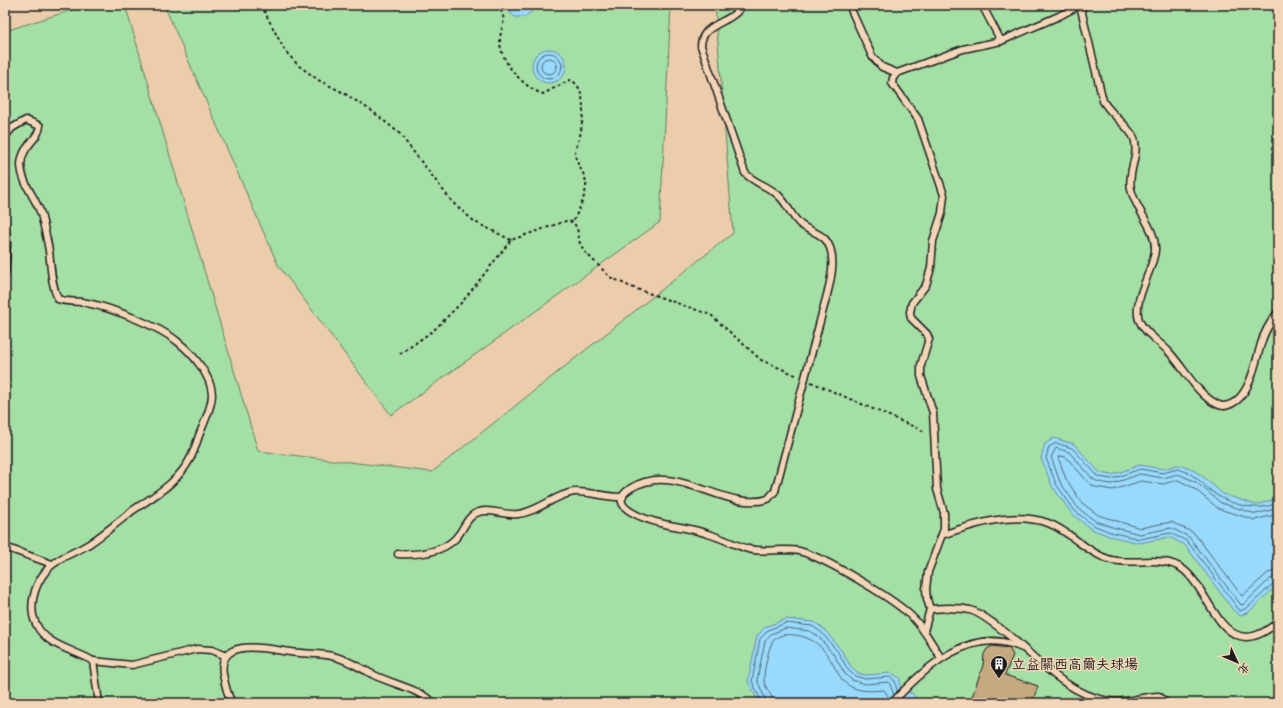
<svg xmlns="http://www.w3.org/2000/svg" width="1283" height="708" viewBox="0 0 1283 708" font-family="Dekko,'LXGW WenKai TC',sans-serif">
<style>
.green{fill:#a4dfa6;stroke:#607e61}
.water{fill:#99d9fb;stroke:#678da2}
.lines{fill:none;stroke-linecap:round;stroke-linejoin:round}
.shore{stroke:#4e6875;stroke-width:1}
.building{fill:#c5a980;stroke:#1c1c1c}
.lane-casing{stroke:#1c1c1c;stroke-width:9}
.path{stroke:#1c1c1c;stroke-width:2;stroke-dasharray:3 3;stroke-linecap:butt}
.lane{stroke:#f3d6b9;stroke-width:6}
.lane-bridge-casing{stroke:#1c1c1c;stroke-width:9;stroke-linecap:butt}
.lane-bridge{stroke:#f3d6b9;stroke-width:6}
.labels{text-anchor:middle;stroke-width:3;stroke-linejoin:round;paint-order:stroke}
.poi-label{font-size:14px;fill:#1c1c1c;stroke:#f3d6b9;text-anchor:start}
</style>
<rect width="100%" height="100%" fill="#ebcdab"/>
<filter id="ink" filterUnits="userSpaceOnUse"><feTurbulence type="fractalNoise" baseFrequency=".025" numOctaves="2"/><feDisplacementMap in="SourceGraphic" scale="8" xChannelSelector="R" yChannelSelector="G"/><feConvolveMatrix kernelMatrix="1 2 1 2 8 2 1 2 1" color-interpolation-filters="sRGB"/></filter>
<g filter="url(#ink)">
<g class="green">
<path d="M88,5H125L258,451L432,472L733,233L715,5H1278V703H5V31Z"/>
<path d="M164,5H671L660,222L391,415L278,265Z"/>
</g>
<g class="water">
<path d="M502,5H537V7L525,17H515Z"/>
<circle cx="549" cy="66" r="17"/>
<path d="M1054,438L1074,444L1100,473L1112,475L1140,465L1163,469L1178,465L1190,468L1201,475L1223,494L1256,505L1273,500L1278,497V584L1249,612L1240,616L1233,610L1185,545L1169,537L1140,543L1109,536L1091,529L1072,514L1052,486L1041,458L1045,444Z"/>
<path d="M786,619L814,622L824,629L841,650L852,668L857,673L865,675L891,673L900,678V688L913,694L920,703H855L846,701L838,703H759L748,681L757,636L765,627Z"/>
</g>
<g class="lines">
<g class="shore">
<circle cx="549" cy="66" r="13"/>
<circle cx="549" cy="66" r="8"/>
<path d="M1278,502C1263,512 1237,506 1222,498C1204,489 1200,475 1178,469L1163,473L1140,469L1112,479L1099,477L1072,448L1056,443L1049,447L1046,458L1056,484L1075,511L1093,525L1110,532L1140,539L1170,533L1187,541L1240,611L1247,608L1274,583L1278,581"/>
<path d="M1278,508L1256,514L1221,503L1196,482L1178,474L1163,478L1140,474L1112,484L1098,482L1093,479L1069,452L1056,448L1051,457L1060,482L1078,508L1095,521L1112,527L1140,534L1171,528L1189,537L1241,605L1244,604L1270,579L1278,576"/>
<path d="M1278,514L1255,520L1219,509L1192,487L1178,480L1163,484L1141,481L1113,490L1095,487L1089,483L1066,457L1060,456L1058,457L1066,479L1082,503L1098,515L1140,528L1171,522L1194,533L1242,596L1268,573L1278,570"/>
<path d="M762,703L752,681L760,639L768,630L786,623L812,626L821,632L838,652L848,670L855,676L865,679L890,677L895,681L897,691"/>
<path d="M767,703L757,680L765,641L771,634L786,628L810,631L818,636L834,655L845,674L852,680L865,684L889,682L894,695"/>
<path d="M773,703C773,694 765,689 764,681C763,674 769,644 774,640C780,634 787,634 794,635C815,637 826,650 835,668C839,674 841,680 848,685C858,692 872,691 884,690L890,699"/>
</g>
</g>
<path class="building" d="M992,646L1009,648L1013,655L1005,675L1038,686L1032,703H970L983,665L984,654L987,649Z"/>
<g class="lines">
<defs>
<g id="lane">
<path d="M742,5C733,24 701,22 701,46L745,173C755,184 770,186 780,197C788,205 791,216 800,224C807,230 817,232 824,238C837,251 832,275 828,291"/>
<path d="M849,5L872,56L882,67L897,73"/>
<path d="M982,5L1001,41L963,49L897,73L893,78L892,83L918,119L944,195L942,213L933,241L931,268L926,285L912,303L910,312L911,318L927,334L929,339L921,365V376L933,413L937,489L944,513V529L928,572L926,589L927,599L930,609C944,608 957,607 970,610C981,613 991,622 1001,629C1035,655 1063,693 1108,701C1124,704 1142,696 1159,696L1166,703"/>
<path d="M1080,5L1103,101C1111,115 1128,125 1134,138C1140,155 1127,172 1131,189C1135,210 1156,227 1155,250C1154,269 1132,300 1139,320C1144,333 1159,341 1168,351C1183,366 1197,395 1217,404C1223,408 1231,405 1236,401C1251,390 1256,360 1261,344C1264,332 1271,321 1278,312"/>
<path d="M1001,41L1059,16L1080,5"/>
<path d="M5,137L12,128L26,120L40,126C39,140 21,145 21,166C22,184 36,198 41,214C44,226 47,239 49,251C51,267 51,284 58,299C68,303 77,300 87,303C112,308 159,326 178,342C192,353 211,375 212,394C212,406 207,415 203,426C198,436 196,447 191,457C179,482 154,496 132,511C118,522 104,534 89,544C75,553 56,558 46,571C34,585 28,608 36,624C46,646 75,650 93,661L99,703"/>
<path d="M5,224L7,244L5,273"/>
<path d="M775,491L768,499C724,513 677,460 631,488C601,507 651,521 664,524C679,527 694,529 708,534C722,538 735,545 748,549C765,553 783,548 799,551C824,557 890,597 909,614C923,626 931,643 941,658"/>
<path d="M942,535C974,524 1014,511 1048,523C1070,531 1086,552 1108,559C1132,567 1162,553 1184,570C1205,587 1215,629 1240,636C1254,640 1268,630 1278,622"/>
<path d="M5,547L52,564"/>
<path d="M398,554C419,555 446,553 459,534C465,526 468,515 479,512C491,508 505,516 518,514C538,512 554,495 574,492C591,491 606,498 623,497"/>
<path d="M924,631L930,609"/>
<path d="M93,661L132,665L197,649L212,650L226,656"/>
<path d="M232,703C227,694 225,685 223,674C217,636 268,649 290,652C304,654 318,653 332,656C347,659 360,668 374,675C395,685 414,687 434,703"/>
<path d="M892,703C924,668 972,624 1022,648"/>
</g>
</defs>
<use href="#lane" class="lane-casing"/>
<g class="path">
<path d="M261,5L285,51L299,66L320,81L342,92L372,111L399,133L453,203L475,222L511,240"/>
<path d="M497,5C509,21 501,23 500,40C499,61 524,88 543,94L570,80C588,87 583,120 580,136C578,142 575,148 575,154C576,166 588,175 586,188C584,200 578,211 573,222"/>
<path d="M400,354L434,330L463,301L511,240L566,221L573,222L577,228L580,244L585,252L610,277L631,287L711,315L761,360L798,376"/>
<path d="M811,382L926,432"/>
</g>
<use href="#lane" class="lane"/>
<defs>
<path id="lane-bridge" d="M775,491L828,291"/>
</defs>
<use href="#lane-bridge" class="lane-bridge-casing"/>
<use href="#lane-bridge" class="lane-bridge"/>
</g>
</g>
<defs>
<symbol id="building-pin" viewBox="-11 -11 22 30"><path d="M0 17L-7.5 6A9.5 9.5 0 1 1 7.5 6Z" fill="#1c1c1c" stroke="#f3d6b9"/><path d="M-4-6H4V6H1V3H-1V6H-4ZM-2.5-4.3h1.7v1.8h-1.7ZM.8-4.3h1.7v1.8H.8ZM-2.5-1h1.7V.8h-1.7ZM.8-1h1.7V.8H.8Z" fill="#fff"/></symbol>
</defs>
<g fill-rule="evenodd">
<use href="#building-pin" x="989" y="654" width="20" height="27"/>
</g>
<g class="labels">
<g class="poi-label">
<text x="1012" y="669">立益關西高爾夫球場</text>
</g>
</g>
<rect width="1283" height="708" fill="none" stroke="#f3d6b9" stroke-width="20"/>
<rect x="10" y="10" width="1263" height="688" fill="none" stroke="#1c1c1c" stroke-width="1.5" filter="url(#ink)"/>
<g transform="translate(1237 662) rotate(134)" stroke="#f3d6b9" stroke-width="3" paint-order="stroke">
<path d="M0-3L7 15L0 10L-7 15Z" fill="#1c1c1c"/>
<text y="-6" font-size="11" font-weight="bold" text-anchor="middle" fill="#1c1c1c">北</text>
</g>
</svg>
